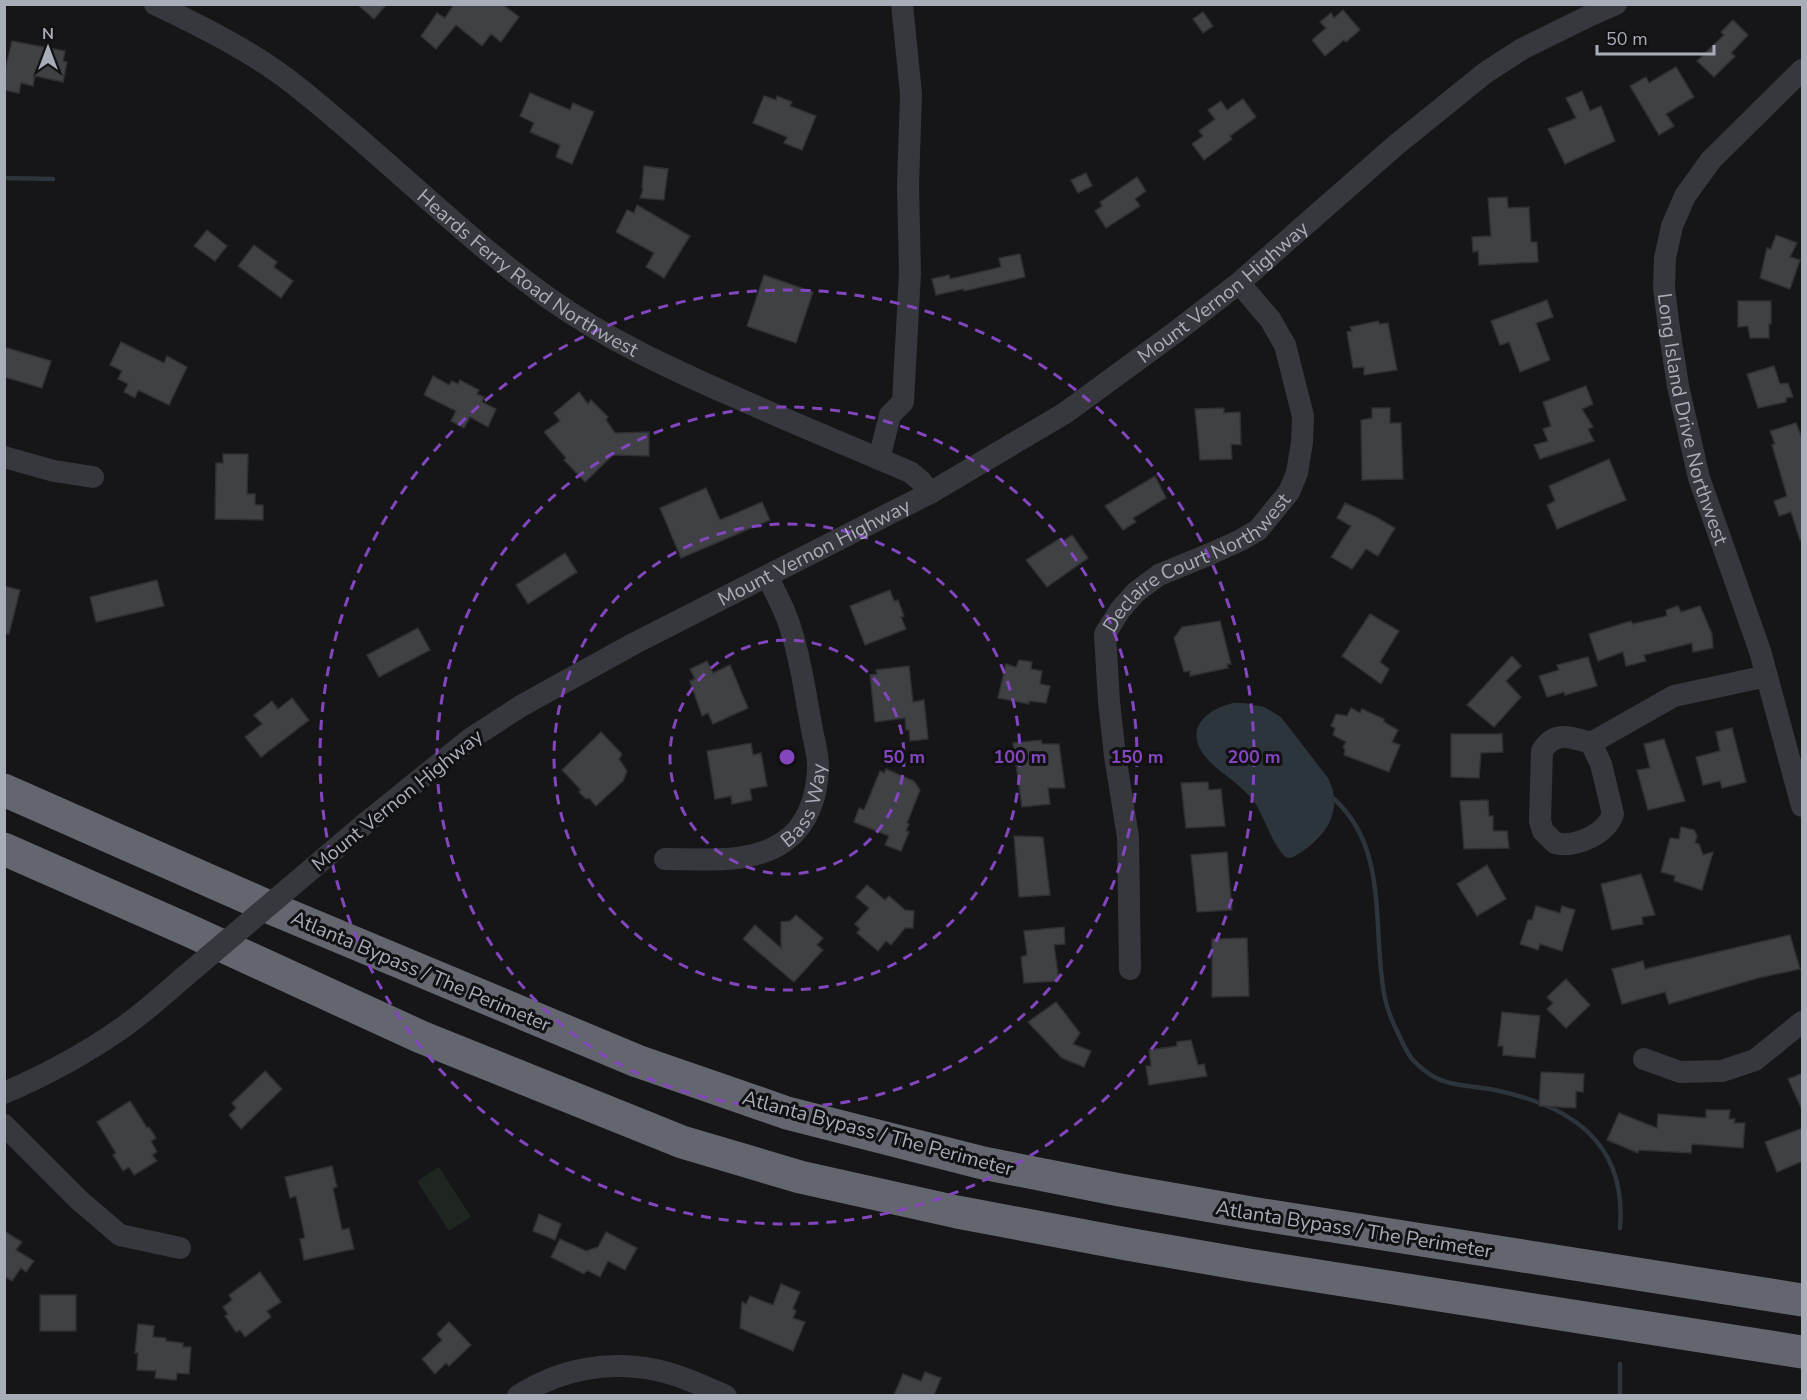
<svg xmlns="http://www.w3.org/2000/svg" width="1807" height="1400" viewBox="0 0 1807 1400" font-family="'Nunito Sans',sans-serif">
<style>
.green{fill:#1e261f}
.water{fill:#2c353c}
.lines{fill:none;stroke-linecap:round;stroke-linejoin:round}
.stream{stroke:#2c353c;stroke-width:4.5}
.building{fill:#404145;stroke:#303034;stroke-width:1.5}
.minor{stroke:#37383d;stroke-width:22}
.highway{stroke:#63666e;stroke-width:33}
.minor-bridge{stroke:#37383d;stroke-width:22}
.ring{fill:none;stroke:#8446be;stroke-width:3;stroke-dasharray:10 8}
.labels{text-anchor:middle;stroke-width:6;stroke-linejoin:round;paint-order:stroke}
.street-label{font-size:20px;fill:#a8adb8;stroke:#111113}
.centre{fill:#8446be;stroke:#111113;stroke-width:3}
.ring-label{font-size:18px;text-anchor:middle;font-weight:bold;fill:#8446be;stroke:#111113;stroke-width:6;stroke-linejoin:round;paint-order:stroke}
</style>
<rect width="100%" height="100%" fill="#161618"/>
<path class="green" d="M439,1167L471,1217L449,1231L417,1181Z"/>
<path class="water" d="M1233,703H1244L1264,707L1281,717L1328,778C1346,813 1322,841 1293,857L1288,858C1275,852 1264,816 1255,803C1240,782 1218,773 1204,755C1184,728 1207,709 1233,703Z"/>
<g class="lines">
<g class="stream">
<path d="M4,178L53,179"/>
<path d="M1334,799C1389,848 1372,928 1384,993C1386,1006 1391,1019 1397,1031C1401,1040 1406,1051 1412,1059C1440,1089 1459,1083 1495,1090C1571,1106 1627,1142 1620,1228"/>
<path d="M1620,1396V1364"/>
</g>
</g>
<g class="building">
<path d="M357,4H387L374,19Z"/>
<path d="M454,4H502L519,17L501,42L491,34L482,46L456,25L436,49L421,36L437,13L445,18Z"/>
<path d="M1343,10L1360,30L1346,42L1344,40L1325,56L1312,40L1326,28L1320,22L1331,13L1334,18Z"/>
<path d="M1203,12L1213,26L1203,33L1193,19Z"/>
<path d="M1733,20L1748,35L1731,53L1735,56L1714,77L1697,61L1724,35L1721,32Z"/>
<path d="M12,41L65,51L63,61L67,62L63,82L35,76L33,86L21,83L19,93L4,90V74Z"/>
<path d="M1676,67L1694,97L1666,114L1674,126L1659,135L1630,86L1646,77L1649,83Z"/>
<path d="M1582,91L1590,111L1601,106L1615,141L1565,164L1548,129L1576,118L1566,98Z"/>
<path d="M530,93L570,110L573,103L594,112L572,164L556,157L560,145L530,132L534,123L520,116Z"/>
<path d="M764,96L776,100L777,96L792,102L790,106L816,116L802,150L784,143L787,137L753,123Z"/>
<path d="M1243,99L1256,117L1230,136L1232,139L1204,160L1192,144L1203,136L1199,131L1215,119L1208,110L1221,101L1227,110Z"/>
<path d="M644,166L668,169L664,200L640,198L643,190L642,187Z"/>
<path d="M1086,173L1092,186L1078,193L1071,180Z"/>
<path d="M1137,177L1146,191L1135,199L1140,206L1106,228L1095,211L1102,206L1100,202Z"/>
<path d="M1507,197L1508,208L1529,207L1531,242H1537L1538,262L1479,265L1478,251L1473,252L1472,237L1491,236L1488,198Z"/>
<path d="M637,205L690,236L664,278L646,267L654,253L616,232L627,210L634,213Z"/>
<path d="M207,230L227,246L215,261L194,246Z"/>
<path d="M1776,235L1797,243L1790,257L1800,260L1790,289L1760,278L1767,248L1771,249Z"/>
<path d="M254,245L277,262L274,267L293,281L281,298L238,266Z"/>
<path d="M1020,254L1025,277L964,291L963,289L936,295L932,279L949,275L950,279L1001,267L999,258Z"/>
<path d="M764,275L813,292L796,343L747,326Z"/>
<path d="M1547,300L1553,317L1536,323L1550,360L1520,372L1509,342L1500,345L1491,321Z"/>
<path d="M1738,301H1771V324H1769V338H1750L1748,326L1738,327Z"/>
<path d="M1378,321L1380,324L1388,323L1397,370L1364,375V367L1353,368L1347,332L1352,331L1350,327Z"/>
<path d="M121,342L164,363L167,356L187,367L169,405L138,390L135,398L124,392L128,384L118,379L122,371L110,365Z"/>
<path d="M4,347L51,361L42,388L4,377Z"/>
<path d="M1774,366L1780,384L1788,383L1793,397L1786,398V402L1758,408L1747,374Z"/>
<path d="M433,376L449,385L452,381L458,384L460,380L479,390L477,394L484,397L482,402L496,409L488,427L470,417L464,428L451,421L456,411L424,395Z"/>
<path d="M1586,386L1593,404L1582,409L1593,427L1588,429L1594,441L1540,459L1534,445L1548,441L1543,429L1551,426L1543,402Z"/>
<path d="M579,392L588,404L591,400L608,417L606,420L615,433L649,432V456L613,455L585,482L564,460L566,458L544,432L560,421L554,413Z"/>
<path d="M1224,408V413L1240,412L1241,445L1231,444L1232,459L1200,460L1195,409Z"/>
<path d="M1372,408H1390V423H1401L1403,479L1362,480L1361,420L1372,418Z"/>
<path d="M1796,423L1803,441V540H1800L1791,512L1779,516L1774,501L1787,496L1772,445L1775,444L1770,431Z"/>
<path d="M223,454H248L247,494H255V505H263V520L215,519L216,463H223Z"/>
<path d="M1609,459L1626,500L1557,529L1547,505L1555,501L1549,486Z"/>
<path d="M1155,476L1166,498L1133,518L1136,522L1123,530L1105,506Z"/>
<path d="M706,488L720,520L762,502L770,520L681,558L660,508Z"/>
<path d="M1345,503L1376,517L1395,528L1378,556L1366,549L1352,569L1331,557L1351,526L1337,518Z"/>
<path d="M1072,535L1088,558L1047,587L1026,560L1059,539L1062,542Z"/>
<path d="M565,553L577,572L528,604L516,585Z"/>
<path d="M157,580L164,606L96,622L90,597Z"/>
<path d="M4,586L20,590L9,634H4Z"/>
<path d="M890,590L894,601L898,600L904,616L901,617L906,629L865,645L850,606Z"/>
<path d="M1678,606L1681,612L1700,606L1712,634L1713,648L1693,652L1692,643L1644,655L1646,661L1626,666L1623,652L1598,661L1589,634L1631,621L1633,624L1667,616L1666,610Z"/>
<path d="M1370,614L1399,631L1380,662L1389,669L1381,684L1342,656Z"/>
<path d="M1220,621L1231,664H1227L1228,668L1190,676V671L1184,672L1174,638L1182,627Z"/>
<path d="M418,628L430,650L379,677L367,655Z"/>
<path d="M1512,656L1521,666L1506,681L1521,697L1494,727L1467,705Z"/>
<path d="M1588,657L1597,686L1565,695L1564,692L1547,697L1539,676L1559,670L1557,665Z"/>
<path d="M1019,660L1032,662L1031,669L1042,671L1040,684L1050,686L1046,703L1029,701V704L998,698L1006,664L1016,667Z"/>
<path d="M707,661L713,673L730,665L748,708L713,724L708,713L702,716L690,681L695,679L690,669Z"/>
<path d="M909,666L913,702L924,700L928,739L910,741L909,730H906L905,718L875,722L870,675L877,674L876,670Z"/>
<path d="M292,698L309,720L261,757L245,737L262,724L254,715L272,701L278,709Z"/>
<path d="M1351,708L1360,713L1362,709L1384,719V722L1398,730L1392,742L1400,745L1389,772L1344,755L1345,750L1343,747L1346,742L1333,735L1335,728L1331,726L1336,714L1347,716Z"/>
<path d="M1732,728L1746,782L1722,788L1720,781L1703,785L1696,757L1720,751L1716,732Z"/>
<path d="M601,732L622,754L619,759L627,771L623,781L596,806L589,798L586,799L579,792L581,790L562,770Z"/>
<path d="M1451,734H1502L1503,752L1481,753L1479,778L1451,777Z"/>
<path d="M1664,739L1685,801L1648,810L1637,770L1650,768L1644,744Z"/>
<path d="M1041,740L1042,744H1059L1065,788H1048L1050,804L1022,807L1013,743Z"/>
<path d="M751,743L753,755L761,753L767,786L750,789L752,800L732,804L731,796L715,799L707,751Z"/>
<path d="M886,769L914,781L920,790L907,823L909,824L906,831L909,832L901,851L885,845L889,836L854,822L859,808L864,810L880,771L884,773Z"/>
<path d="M1208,782L1209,790L1221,789L1225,826L1186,828L1181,783Z"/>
<path d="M1488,800L1489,816H1493V831H1507L1509,848L1464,849L1460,801Z"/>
<path d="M1681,827L1694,830L1697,836L1695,843L1699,844L1703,855L1713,852L1702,890L1674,881L1675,876L1661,872L1670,838L1679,839Z"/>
<path d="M1014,836L1043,837L1050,895L1019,897Z"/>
<path d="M1227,852L1232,910L1197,912L1191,855Z"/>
<path d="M1487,865L1506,899L1477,916L1457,884Z"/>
<path d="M1641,874L1655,915L1642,917L1643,924L1612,930L1601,884Z"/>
<path d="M867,885L885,900L889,896L905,910L914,911L913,928H905L891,945L886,941L878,951L857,933L860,929L855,924L869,908L856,897Z"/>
<path d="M1536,906L1560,913L1562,906L1575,910L1562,951L1540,944L1538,950L1520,944L1528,920H1532Z"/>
<path d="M796,915L823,938L817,945L823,950L794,982L743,939L755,925L781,948V922L790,921Z"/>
<path d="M1064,927L1065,944L1054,945L1059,981L1024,983L1021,957L1027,955L1024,931Z"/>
<path d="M1790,935L1800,969L1758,978L1669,1004L1665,992L1622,1004L1612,969L1643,961L1645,969Z"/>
<path d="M1247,938L1249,996L1212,997V939Z"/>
<path d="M1566,979L1590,1005L1566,1028L1547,1009L1553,1003L1547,997Z"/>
<path d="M1056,1002L1080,1033L1073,1044L1091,1051L1084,1067L1062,1058L1028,1022Z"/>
<path d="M1502,1012L1540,1016L1535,1058L1503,1055V1046H1498Z"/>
<path d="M1191,1040L1198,1065L1204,1064L1207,1076L1149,1085L1146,1066H1151L1149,1050L1177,1046V1042Z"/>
<path d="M265,1071L282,1089L241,1129L229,1115L236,1108L232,1103Z"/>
<path d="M1541,1072L1584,1074L1583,1092L1576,1091V1108L1539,1106Z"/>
<path d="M1803,1073V1112L1788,1079Z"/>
<path d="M130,1101L147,1128L149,1127L156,1138L151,1141L157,1152L152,1155L157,1161L134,1175L129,1167L123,1171L113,1155L116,1153L97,1122Z"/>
<path d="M1706,1110H1730L1729,1119H1735L1734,1123H1745L1743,1148L1692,1144L1691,1153L1639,1150L1638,1153L1607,1140L1619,1113L1657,1128L1658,1114L1706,1118Z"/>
<path d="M1803,1128V1161L1777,1172L1765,1142Z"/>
<path d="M332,1166L337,1187L333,1188L342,1230L349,1228L354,1249L304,1260L300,1239L305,1238L296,1196L290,1198L285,1177Z"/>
<path d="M539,1214L561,1224L555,1240L533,1231Z"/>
<path d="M4,1231L22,1242L16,1250L34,1261L26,1272L21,1268L12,1281L4,1276Z"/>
<path d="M606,1232L637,1248L625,1270L608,1261L600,1277L587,1270L584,1274L551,1257L560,1239L586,1251L598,1247Z"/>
<path d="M260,1272L281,1302L267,1311L271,1317L245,1337L240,1330L236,1332L225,1316L228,1314L223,1307L232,1300L229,1295Z"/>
<path d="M781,1284L800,1292L793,1308L796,1311L793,1318L805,1322L793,1351L740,1328L742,1302L746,1304L750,1296L773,1305Z"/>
<rect x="40" y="1295" width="36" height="36"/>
<path d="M449,1322L471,1345L449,1366L446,1363L435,1374L422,1359L442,1340L437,1334Z"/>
<path d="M138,1324L154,1326L153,1337L166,1338V1341L183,1343V1347H191L189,1374L177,1373L176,1380L155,1378L156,1371L137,1370L138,1353H135Z"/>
<path d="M925,1372L941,1378L934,1395H894L903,1374L921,1381Z"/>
</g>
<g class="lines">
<g class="minor">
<path id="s1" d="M155,4C205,28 257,54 300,89C384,156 460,234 547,297C606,339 669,368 735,397C793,423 852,447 910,472L921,481L930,493"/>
<path id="s2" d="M1802,70L1711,160L1685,196L1672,226L1665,258L1664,288L1669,328L1678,386L1699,478L1760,651L1802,806"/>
<path d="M4,457L54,471L93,477"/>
<path d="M879,459L890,415L903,402L910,273L908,185L911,94L902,4"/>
<path d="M1591,743C1572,737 1554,730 1542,751L1540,821L1543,831L1555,843C1576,848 1606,834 1613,814L1601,764L1591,743L1674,696L1767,676"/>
<path id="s3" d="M367,822L470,739L521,706L635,643L930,493L1065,413L1177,331L1239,283L1396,145L1485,73L1522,49L1591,15L1616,4"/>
<path id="s4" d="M665,859C703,859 752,865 785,841C808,825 817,796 818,769C819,754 813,739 811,724C805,693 801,660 791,630C786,611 776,594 767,576"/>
<path id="s5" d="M1130,969L1128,837L1115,756L1109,702L1105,634L1120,610L1136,592L1159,575L1210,554L1241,540L1258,530L1289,492L1297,473L1302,442L1303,416L1285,345L1270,319L1239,283"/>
<path d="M1644,1059L1680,1072L1722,1071L1755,1060L1802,1022"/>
<path d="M4,1093C46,1075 85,1054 122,1028C144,1013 163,995 183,978"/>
<path d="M4,1125L79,1200L120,1235L180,1248"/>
<path d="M518,1396C560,1369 608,1360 656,1370C680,1375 704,1386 726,1396"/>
</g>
<g class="highway">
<path d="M4,790L278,911L637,1061L787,1113L983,1163L1120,1190L1257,1214L1802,1300"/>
<path d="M4,849L190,931L421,1037L682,1142L800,1177L957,1212L1127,1244L1248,1265L1802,1352"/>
</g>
<path class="minor-bridge" d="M183,978L367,822"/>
</g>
<g class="ring">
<circle cx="787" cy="757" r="117"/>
<circle cx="787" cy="757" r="233"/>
<circle cx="787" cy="757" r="350"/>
<circle cx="787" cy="757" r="467"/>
</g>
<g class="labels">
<g class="street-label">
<text dy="7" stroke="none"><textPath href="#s1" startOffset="462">Heards Ferry Road Northwest</textPath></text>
<text dy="7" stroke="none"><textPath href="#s3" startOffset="1010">Mount Vernon Highway</textPath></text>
<text dy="7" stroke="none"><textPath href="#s2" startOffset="402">Long Island Drive Northwest</textPath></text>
<text dy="7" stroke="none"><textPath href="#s3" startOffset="524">Mount Vernon Highway</textPath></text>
<text dy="7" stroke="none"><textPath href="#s5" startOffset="456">Declaire Court Northwest</textPath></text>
<text transform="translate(397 800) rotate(-39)" y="7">Mount Vernon Highway</text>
<text dy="7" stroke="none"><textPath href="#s4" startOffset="166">Bass Way</textPath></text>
<text transform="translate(421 971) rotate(23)" y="7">Atlanta Bypass / The Perimeter</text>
<text transform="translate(878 1133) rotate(15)" y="7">Atlanta Bypass / The Perimeter</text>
<text transform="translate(1354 1229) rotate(9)" y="7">Atlanta Bypass / The Perimeter</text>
</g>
</g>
<circle cx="787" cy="757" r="9" class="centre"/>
<g class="ring-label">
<text x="904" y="763">50 m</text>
<text x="1020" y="763">100 m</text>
<text x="1137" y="763">150 m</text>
<text x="1254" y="763">200 m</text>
</g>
<rect width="1807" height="1400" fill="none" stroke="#a8adb8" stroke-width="12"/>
<g transform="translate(48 48)" stroke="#111113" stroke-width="4.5" paint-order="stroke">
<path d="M0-4.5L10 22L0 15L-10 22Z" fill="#a8adb8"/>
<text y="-9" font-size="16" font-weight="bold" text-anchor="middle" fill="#a8adb8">N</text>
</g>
<path d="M1597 45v9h117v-9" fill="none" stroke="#a8adb8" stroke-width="3"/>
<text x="1606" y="45" font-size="18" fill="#a8adb8" stroke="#111113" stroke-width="4.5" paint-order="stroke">50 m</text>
</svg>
